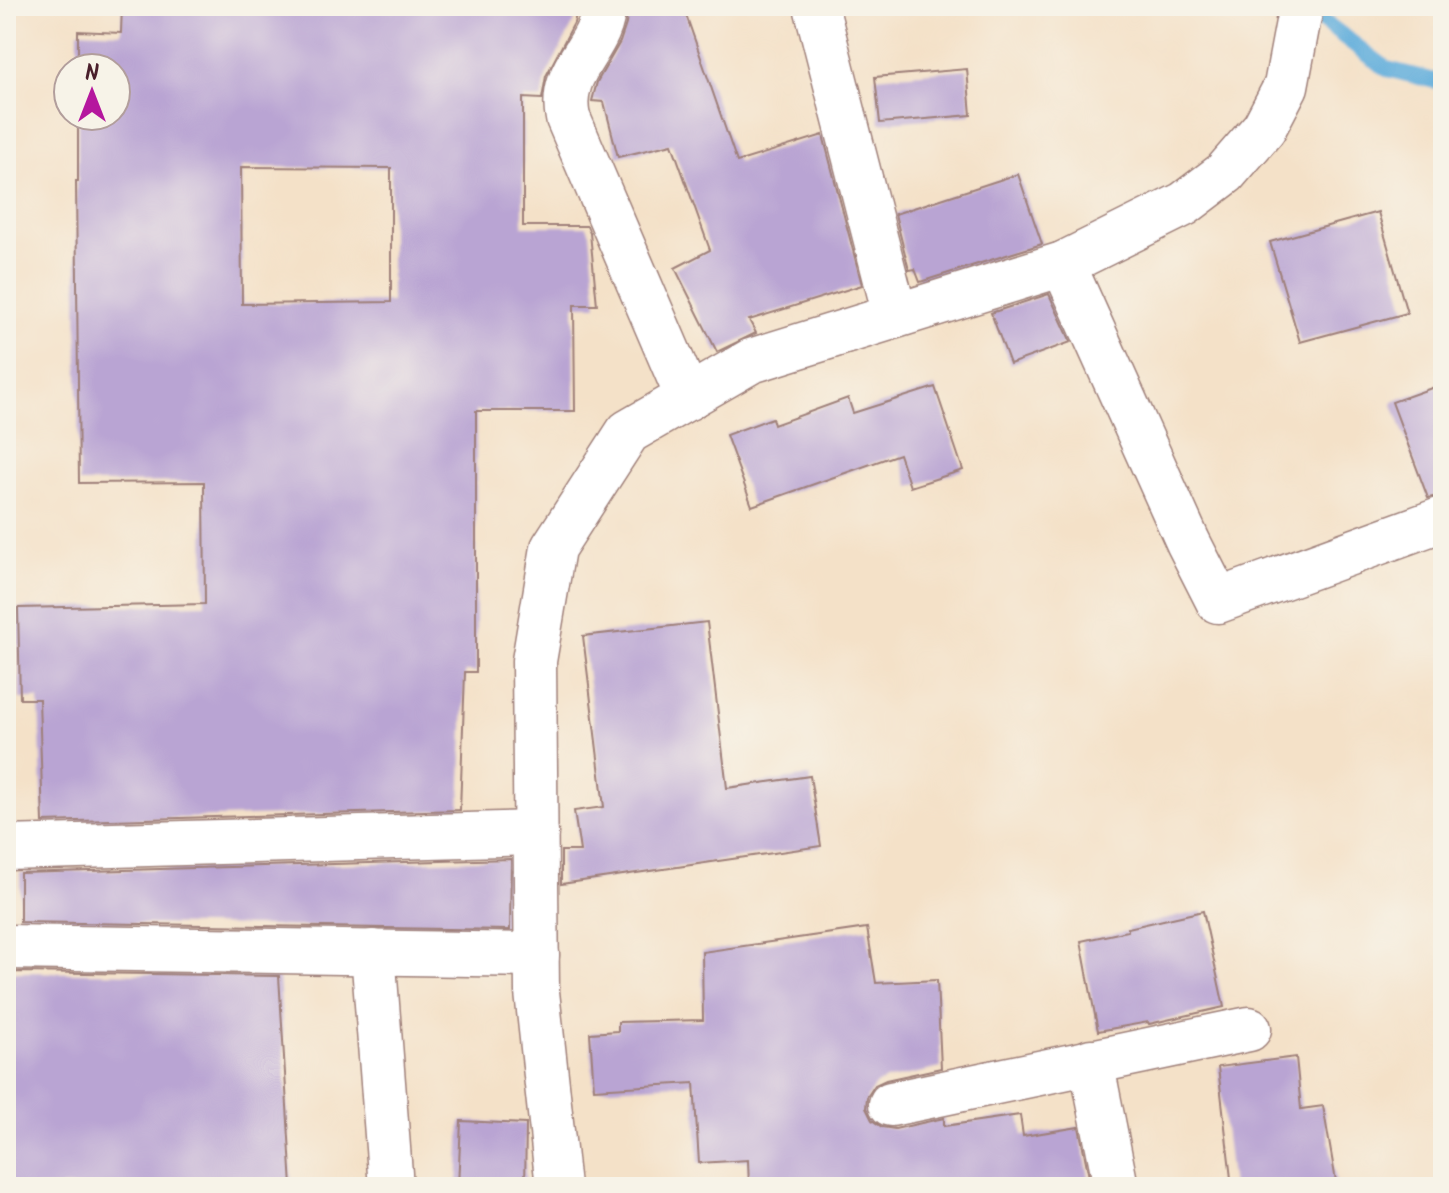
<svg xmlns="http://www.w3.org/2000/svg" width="1449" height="1193" viewBox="0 0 1449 1193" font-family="Kalam,sans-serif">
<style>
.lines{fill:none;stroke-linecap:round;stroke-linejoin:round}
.stream{stroke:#63afdc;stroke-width:16}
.building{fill:#b9a4d3;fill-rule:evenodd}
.minor-casing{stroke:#9f807a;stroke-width:47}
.minor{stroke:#fff;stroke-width:44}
</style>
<rect width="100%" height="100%" fill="#f7f3e8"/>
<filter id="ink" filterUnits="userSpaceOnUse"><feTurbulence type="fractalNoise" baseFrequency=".0125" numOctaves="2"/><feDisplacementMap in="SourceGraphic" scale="16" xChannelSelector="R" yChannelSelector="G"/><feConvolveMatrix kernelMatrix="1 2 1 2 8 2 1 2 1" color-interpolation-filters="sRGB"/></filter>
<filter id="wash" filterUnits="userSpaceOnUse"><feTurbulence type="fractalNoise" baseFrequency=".006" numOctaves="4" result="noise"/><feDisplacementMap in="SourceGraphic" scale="32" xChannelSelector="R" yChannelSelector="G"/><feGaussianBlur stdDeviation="1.8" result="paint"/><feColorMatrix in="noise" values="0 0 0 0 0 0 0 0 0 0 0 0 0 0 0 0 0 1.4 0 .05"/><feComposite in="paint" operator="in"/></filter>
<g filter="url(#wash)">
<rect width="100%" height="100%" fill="#f4e1c8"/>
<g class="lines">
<path class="stream" d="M1303,6L1387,69L1443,83"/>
</g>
<g id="blocks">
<g class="building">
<path d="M122,6H578L574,23L546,76L542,99L523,98V226H587L590,233L597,305H574L575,411H476V672H465L460,810L43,822L39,699H20L18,608L205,604L204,482L79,483L76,181H78V116H116V68H78V31L121,33ZM241,167L391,168V302L242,304Z"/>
<path d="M628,6H683L737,162L823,135L862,285L749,320L756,333L717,352L675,268L710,250L672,144L618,157L604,102L592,101L597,82L620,42L626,24Z"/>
<path d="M967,69L971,115L880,123L875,77Z"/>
<path d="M1018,174L1042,244L920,282L915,269L909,270L895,214Z"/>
<path d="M1378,212L1407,313L1300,342L1270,242Z"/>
<path d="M1049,294L1071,342L1010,364L991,313Z"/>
<path d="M1443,384V495L1428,498L1392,402Z"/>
<path d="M935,387L963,470L910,487L899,454L752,506L726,435L772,418L774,425L848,398L853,413Z"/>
<path d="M707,622L727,788L810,776L821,846L561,884V851H580L574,811L604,807L583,636Z"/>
<path d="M511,859L510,930L20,922V873Z"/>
<path d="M1203,911L1224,1007L1149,1024L1148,1022L1098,1031L1081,941L1128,931V928Z"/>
<path d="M867,928L876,983L937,980L941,1068L886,1080L875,1085L867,1097L866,1108L872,1120L882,1127L895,1129L944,1118V1126L1020,1115L1023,1136L1079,1127L1091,1187H749L748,1160L699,1163L694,1083L594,1089L590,1033L618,1031V1022L703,1020L702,952Z"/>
<path d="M20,972L279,976L292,1187H6V973Z"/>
<path d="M1296,1057L1301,1109L1323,1106L1337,1187H1232L1218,1067Z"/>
<path d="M461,1121L526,1124L525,1187H458Z"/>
</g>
</g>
</g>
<g filter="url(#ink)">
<use href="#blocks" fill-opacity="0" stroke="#9f807a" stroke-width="2"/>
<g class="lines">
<defs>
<g id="minor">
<path d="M603,6C604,47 557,68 568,118L688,398"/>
<path d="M816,6L895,315"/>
<path d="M1063,264L1188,542L1218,601L1443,519"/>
<path d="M6,848L536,833"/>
<path d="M6,947L537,955"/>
<path d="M373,952L391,1187"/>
<path d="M1091,1061L1116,1187"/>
<path d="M891,1104L1249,1029"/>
<path d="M558,1187L537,992L534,661L553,548L628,432L751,361L1063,264L1184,204L1225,173L1264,128L1286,86L1301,6"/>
</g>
</defs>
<use href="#minor" class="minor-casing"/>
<use href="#minor" class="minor"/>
</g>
</g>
<rect width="1449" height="1193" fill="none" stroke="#f7f3e8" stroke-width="32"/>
<g transform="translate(92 92)"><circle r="38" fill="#f7f3e8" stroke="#b29e9c" stroke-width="2"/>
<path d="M0-6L14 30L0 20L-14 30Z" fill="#b5179e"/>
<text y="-12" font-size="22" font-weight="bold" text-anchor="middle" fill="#4a1f2b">N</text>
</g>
</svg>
